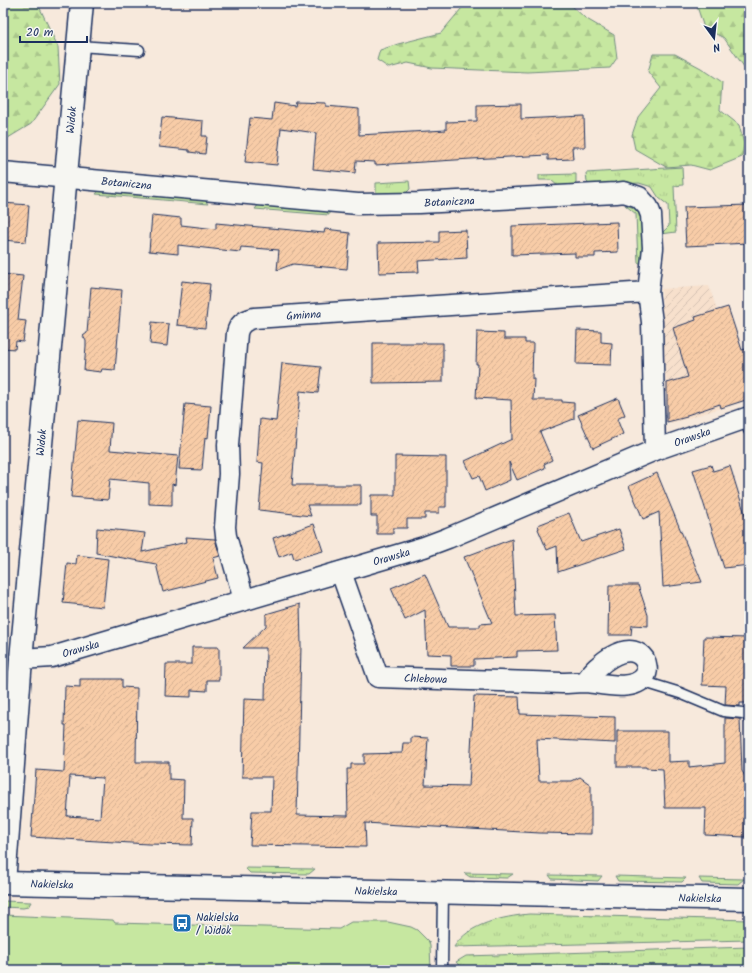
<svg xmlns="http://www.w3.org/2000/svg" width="752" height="973" viewBox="0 0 752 973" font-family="Kalam,sans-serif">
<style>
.industrial{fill:url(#industrial-furrows)}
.grass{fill:url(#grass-tufts);stroke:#708b7f}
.forest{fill:url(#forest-firs);stroke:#708b7f}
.park{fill:#c6e7a0;stroke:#708b7f}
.building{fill:url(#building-hatch);stroke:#1b2f5e;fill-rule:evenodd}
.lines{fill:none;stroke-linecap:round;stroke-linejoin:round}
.lane-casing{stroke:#1b2f5e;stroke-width:13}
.street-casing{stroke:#1b2f5e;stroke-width:23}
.secondary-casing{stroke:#1b2f5e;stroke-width:25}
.lane{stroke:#f6f6f2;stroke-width:10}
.street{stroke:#f6f6f2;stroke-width:20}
.secondary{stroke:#f6f6f2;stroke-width:22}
.labels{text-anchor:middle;stroke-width:3;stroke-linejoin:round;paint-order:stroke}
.street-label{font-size:11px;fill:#1b2f5e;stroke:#f6f6f2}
.poi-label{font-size:11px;fill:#1b2f5e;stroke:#f6f6f2;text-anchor:start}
</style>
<defs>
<pattern id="industrial-furrows" width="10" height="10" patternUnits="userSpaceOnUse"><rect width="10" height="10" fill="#f7e0cc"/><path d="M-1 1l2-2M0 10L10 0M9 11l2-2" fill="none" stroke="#d3c0b2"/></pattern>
<pattern id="grass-tufts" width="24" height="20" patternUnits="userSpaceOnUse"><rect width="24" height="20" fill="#c6e7a0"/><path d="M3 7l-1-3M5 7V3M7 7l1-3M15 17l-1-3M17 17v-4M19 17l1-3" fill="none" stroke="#aac68c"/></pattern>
<pattern id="forest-firs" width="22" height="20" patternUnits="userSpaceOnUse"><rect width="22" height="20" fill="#c6e7a0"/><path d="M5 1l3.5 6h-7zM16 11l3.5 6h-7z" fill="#aac68c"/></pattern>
<pattern id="building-hatch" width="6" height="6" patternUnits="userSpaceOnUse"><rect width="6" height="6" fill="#f8cca7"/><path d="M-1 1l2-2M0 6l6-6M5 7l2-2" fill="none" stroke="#d4b092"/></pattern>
</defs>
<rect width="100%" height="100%" fill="#f7e9dc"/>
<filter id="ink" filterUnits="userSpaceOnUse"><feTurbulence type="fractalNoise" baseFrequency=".025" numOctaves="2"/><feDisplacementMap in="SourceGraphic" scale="8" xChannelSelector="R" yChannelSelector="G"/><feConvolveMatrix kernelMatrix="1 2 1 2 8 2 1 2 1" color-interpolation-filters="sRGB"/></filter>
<g filter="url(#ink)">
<path class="industrial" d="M709,286L747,400L672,423L668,421L661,289Z"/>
<g class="grass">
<path d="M682,167L683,185L674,186L676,232L661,234L669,226L668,205L659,198L652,187L639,183L591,186L587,182L586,173Z"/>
<path d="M576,174V182L573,187H559L551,180H539V175Z"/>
<path d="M409,181L410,189L404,195H376V183Z"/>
<path d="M102,187L205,200L208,204L96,194Z"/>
<path d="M260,203L329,209V215L255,209Z"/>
<path d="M625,205C629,206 633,207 636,210C647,221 644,249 644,263H638L636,214Z"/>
<path d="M245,868L315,869L309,874L250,873Z"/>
<path d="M464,873L513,874L507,878L470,877Z"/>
<path d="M549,875L602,876L598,881L552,879Z"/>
<path d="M615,876L686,878L682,882L618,881Z"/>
<path d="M699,878L744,879L738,884L702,883Z"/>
<path d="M3,901L31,902L28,907L23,908L3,907Z"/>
<path d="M529,914L749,920V940L454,947C469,923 503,917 529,914Z"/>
<path d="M749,947V970H463L456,962L466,956Z"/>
</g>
<g class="forest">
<path d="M3,3L38,4L58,47L60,84L31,124L3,141Z"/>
<path d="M466,3H569L585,18L614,35L617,58L610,68L527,72L432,68L408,63L389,68L377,60L380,50L398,44L441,33Z"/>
<path d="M696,3H749V74L724,38L704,28Z"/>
<path d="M653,54H675L701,68L722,82L720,110L739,125L744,144L742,157L710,170L691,165L666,167L635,149L632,135L638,117L661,88L648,72Z"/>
</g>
<path class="park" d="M3,915L113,920L115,923L339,929L351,922H388L411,927L417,930L429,942L430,946L431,970H3Z"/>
<g class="building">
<path d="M296,102L326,103V106L359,109V135L446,130V122L477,121V105L521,104V119L584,116L585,147H572L573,159L548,160V155L471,159L375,165V162L356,161L355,173L313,169L316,133L281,128L277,165L245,162L250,118L272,120L274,103L295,106Z"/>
<path d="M162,117L203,121L202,136H207L205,154L189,152V150L159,147Z"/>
<path d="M3,203L29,205L26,242L3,240Z"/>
<path d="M749,205V243L686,246L684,207Z"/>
<path d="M152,215L181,218V225L216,229V223L324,233L325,229L342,231V232L350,233L347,269L293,264L277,270L279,250L241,247L240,252L178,245V254L149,251Z"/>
<path d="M617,222L618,252L595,253V257H575V253L512,255V226Z"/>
<path d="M466,230L467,258L418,261L419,272L379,273L378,243L439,242V231Z"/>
<path d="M3,274L23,276L18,320L26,321L23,342L16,341L15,349L3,348Z"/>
<path d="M182,281L210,284L205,328L177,325Z"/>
<path d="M91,287L122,290L115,370L102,369L101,372L84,370L86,346V341L83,336L87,333Z"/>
<path d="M728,307L742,350L749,348V399L721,408L720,404L687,415V417L667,422V383L688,377L673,328L696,320L695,317Z"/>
<path d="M152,322L169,324L167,346L150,344Z"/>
<path d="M577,330L601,331V342L612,343L611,365L576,364Z"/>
<path d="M477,332L504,333V339H525V343H533L532,379H534L533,400H562V402L574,403V419L540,432L552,460L544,464L545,468L517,480L509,462L510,480L485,491L479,476L473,478L465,461L512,439L511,400L476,398L478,364H476Z"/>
<path d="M373,343H443V382L373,383Z"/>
<path d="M282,363L321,367L318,393L300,391L292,485H361V505H307L311,516L259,510L263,463L257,462L260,419L276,421Z"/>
<path d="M618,398L625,415L617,419L623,434L593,448L578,415Z"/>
<path d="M185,404L211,406L208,438L205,437L202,470L179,469Z"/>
<path d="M78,420L112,423L110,450L178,456L175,485L172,484V505L149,504V483L110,479L108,500L71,497Z"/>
<path d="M395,456L446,457V507H439V513H425V519H407V528H393V534H377V516H371V495H395Z"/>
<path d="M711,465L713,471L730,466L748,524L749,565L724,568L693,470Z"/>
<path d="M657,473L671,507L702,582L663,587L659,512L643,519L629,486Z"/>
<path d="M569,513L581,542L619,529L626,549L558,572L557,546L547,550L538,529L539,528L538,525Z"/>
<path d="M314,524L323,551L294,559L292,552L279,557L273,538Z"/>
<path d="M97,528L145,533L142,552L187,542L186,537L215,539L220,556L213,558L218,578L163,592L156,564L96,553Z"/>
<path d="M512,539L516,616L555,615L557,650L517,651V657L474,659V666H451V655L427,654L425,610L405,620L391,588L425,574L448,627H480V624L492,623L464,557Z"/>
<path d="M77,555L108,559L103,607L63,603L67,563L76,564Z"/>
<path d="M609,585H638L648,615V626L632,625L631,635H608Z"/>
<path d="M300,604L301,646L297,815L348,816L347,769H351V764H364V754L402,753L403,743H411V737L428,738L425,785L469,786L474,696L519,697L520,714L615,717V743L537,739L539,781H572L580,777L591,785V834L540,833L365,823L366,847L250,845L252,811H271L272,777H242L244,699L265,700L266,648H243L266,626V614Z"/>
<path d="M704,637L749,638V703H740V706L725,705L726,686L702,685Z"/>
<path d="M192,647H219V680H207V691L191,690V697L165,696L166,664H192Z"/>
<path d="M80,679H122V687L137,688L136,762H169V779L184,780L183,818H193L192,845L148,844L31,837L36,770L64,772L66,725H64L65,686L80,687ZM70,776L103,778L100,818L67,816Z"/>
<path d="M725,718L740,719L742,771L746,778L745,837L705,835L706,808H665L663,769L646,768V767H617V731H668V762L689,761V767L725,763Z"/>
</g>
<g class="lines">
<defs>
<g id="lane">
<path d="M78,46L139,50"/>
<path d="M746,419L749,430"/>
<path d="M641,681L680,693L723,711L743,713L747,715L749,718"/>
<path d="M3,713L17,714"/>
<path d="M442,970L443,892"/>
</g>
<g id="street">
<path id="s1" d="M3,172L358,204L419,203L616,193L624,192L639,197L648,207L651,215L653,248L648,292L652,322L655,450"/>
<path id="s2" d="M341,572L378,677L562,683C570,683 579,682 587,682C603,684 634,692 645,676C648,671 647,664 644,659C632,642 610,656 599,666C593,670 589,677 585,682"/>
<path id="s3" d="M244,600L226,536L225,527L229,474L228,445L237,333C239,324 245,320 254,318L648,292"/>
<path id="s4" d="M21,659L52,657L424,547L448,538L655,450L749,417"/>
</g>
<g id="secondary">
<path id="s5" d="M3,883L749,899"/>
<path id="s6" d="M4,883L21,659L82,3"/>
</g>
</defs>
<use href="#lane" class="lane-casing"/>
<use href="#street" class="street-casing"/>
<use href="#secondary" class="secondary-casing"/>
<use href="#lane" class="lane"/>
<use href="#street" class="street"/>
<use href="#secondary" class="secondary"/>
</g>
</g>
<defs>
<symbol id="bus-square" viewBox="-11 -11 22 22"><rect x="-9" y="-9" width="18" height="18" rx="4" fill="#1f6fb2" stroke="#f6f6f2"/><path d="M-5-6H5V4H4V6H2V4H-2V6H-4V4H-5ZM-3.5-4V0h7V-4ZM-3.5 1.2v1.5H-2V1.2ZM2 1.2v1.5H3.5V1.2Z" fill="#fff"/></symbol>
</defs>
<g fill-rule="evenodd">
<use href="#bus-square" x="171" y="912" width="22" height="22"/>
</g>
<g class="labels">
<g class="street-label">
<text dy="4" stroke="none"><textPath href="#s6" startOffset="766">Widok</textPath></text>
<text dy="4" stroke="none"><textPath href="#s1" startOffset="124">Botaniczna</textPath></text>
<text dy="4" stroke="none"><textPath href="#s1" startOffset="448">Botaniczna</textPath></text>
<text dy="4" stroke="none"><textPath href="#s3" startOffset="344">Gminna</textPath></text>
<text dy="4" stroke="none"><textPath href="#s4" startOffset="709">Orawska</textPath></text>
<text dy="4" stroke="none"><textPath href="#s6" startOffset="442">Widok</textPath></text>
<text dy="4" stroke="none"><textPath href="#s4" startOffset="385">Orawska</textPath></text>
<text dy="4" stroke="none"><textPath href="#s4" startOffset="61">Orawska</textPath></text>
<text dy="4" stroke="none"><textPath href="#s2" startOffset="159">Chlebowa</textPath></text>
<text dy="4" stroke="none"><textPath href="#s5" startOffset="49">Nakielska</textPath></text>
<text dy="4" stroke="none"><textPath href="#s5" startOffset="373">Nakielska</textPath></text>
<text dy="4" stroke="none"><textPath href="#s5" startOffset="697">Nakielska</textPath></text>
</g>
<g class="poi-label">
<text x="196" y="921">Nakielska<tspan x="196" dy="13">/ Widok</tspan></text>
</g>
</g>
<rect width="752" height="973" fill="none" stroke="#f6f6f2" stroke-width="16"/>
<rect x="8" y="8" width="736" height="957" fill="none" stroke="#1b2f5e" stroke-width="1.5" filter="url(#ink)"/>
<g transform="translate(714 38) rotate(165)" stroke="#f6f6f2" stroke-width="3" paint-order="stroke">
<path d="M0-3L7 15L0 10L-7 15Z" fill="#1b2f5e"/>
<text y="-6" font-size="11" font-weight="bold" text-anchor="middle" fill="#1b2f5e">N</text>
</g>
<path d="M20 36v6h67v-6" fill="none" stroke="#1b2f5e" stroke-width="2"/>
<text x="26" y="36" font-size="12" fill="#1b2f5e" stroke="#f6f6f2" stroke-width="3" paint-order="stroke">20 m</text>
</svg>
